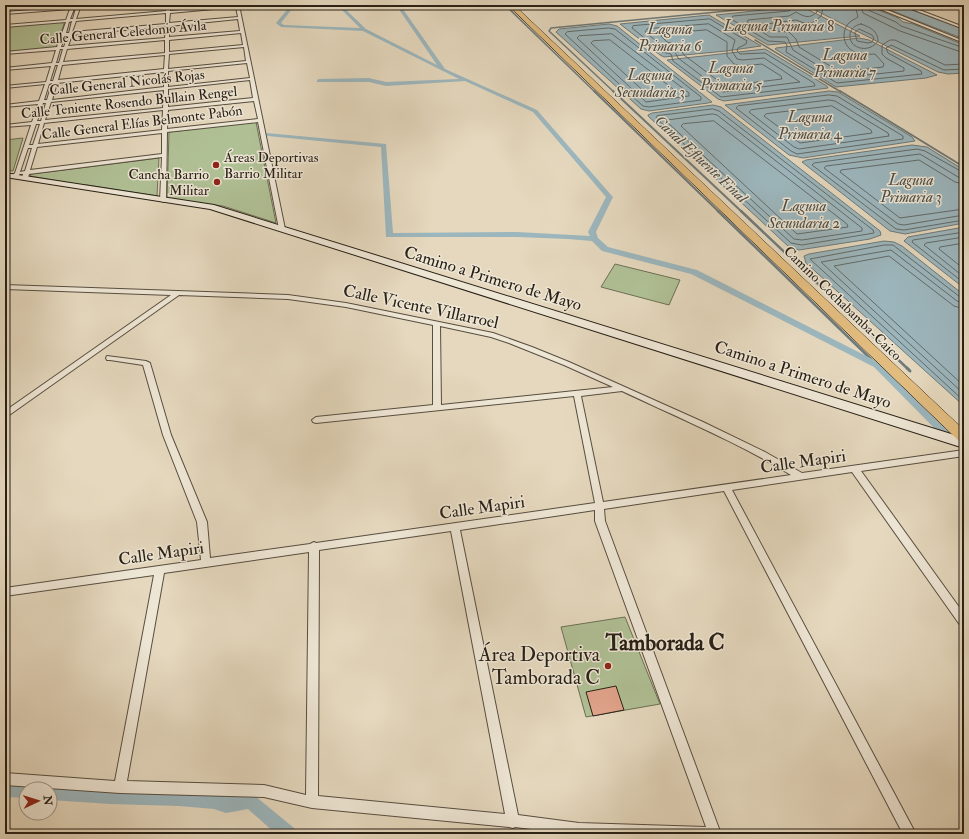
<svg xmlns="http://www.w3.org/2000/svg" width="969" height="839" viewBox="0 0 969 839" font-family="'IM FELL Double Pica',serif">
<style>
.green{fill:#b0c095;stroke:#6c7056}
.water{fill:#9cb6bd;stroke:#6e7a7a}
.lines{fill:none;stroke-linecap:round;stroke-linejoin:round}
.shore{stroke:#626b6a;stroke-width:1}
.stream-far3{stroke:#6e7a7a;stroke-width:1.5}
.stream-far2{stroke:#6e7a7a;stroke-width:2}
.stream-far1{stroke:#6e7a7a;stroke-width:2.5}
.stream{stroke:#6e7a7a;stroke-width:3}
.canal{fill:#9cb6bd;fill-rule:evenodd}
.building{fill:#e0a38b;stroke:#282016}
.minor-casing{stroke:#574e40;stroke-width:2}
.secondary-casing{stroke:#282016;stroke-width:2}
.primary-casing{stroke:#282016;stroke-width:1}
.minor{fill:#eee6d5;fill-rule:evenodd}
.secondary{fill:#eee6d5;fill-rule:evenodd}
.primary{fill:#e2bc7f;fill-rule:evenodd}
.poi-dot{fill:#8f2418;stroke:#eee6d5;stroke-width:1.5}
.labels{text-anchor:middle;stroke-width:3;stroke-linejoin:round;paint-order:stroke}
.far-street-label{font-size:14px;fill:#282016;stroke:#eee6d5}
.far-poi-label{font-size:14px;fill:#282016;stroke:#eee6d5;text-anchor:start}
.far-water-label{font-size:15px;font-style:italic;fill:#4b4d48;stroke:#eee6d5}
.street-label{font-size:17px;fill:#282016;stroke:#eee6d5}
.near-poi-label{font-size:20px;fill:#282016;stroke:#eee6d5;text-anchor:end}
.near-neighbourhood-label{font-size:22px;font-weight:bold;fill:#282016;stroke:#eee6d5}
</style>
<rect width="100%" height="100%" fill="#e5d8be"/>
<filter id="stains"><feTurbulence type="fractalNoise" baseFrequency=".005" numOctaves="4"/><feColorMatrix values="0 0 0 0 .2 0 0 0 0 .09 0 0 0 0 .02 0 0 0 .5 -.17"/></filter>
<radialGradient id="worn" r=".72"><stop offset=".6" stop-color="#630" stop-opacity="0"/><stop offset="1" stop-color="#630" stop-opacity=".3"/></radialGradient>
<g class="green">
<path d="M65,21L56,48L5,52V26Z"/>
<path d="M256,122L276,223L223,206L167,199L169,132Z"/>
<path d="M23,138L13,171L5,170V140Z"/>
<path d="M159,158L157,196L87,185L81,186V185L30,176L31,174Z"/>
<path d="M615,264L680,280L669,305L601,287Z"/>
<path d="M625,617L660,704L586,717L561,627Z"/>
</g>
<g class="water">
<path d="M810,5H866L898,18L903,22L913,24L964,45V73L948,74L938,72L809,7L808,6Z"/>
<path d="M877,5H899L964,29V39Z"/>
<path d="M801,6L860,36L768,45L716,15Z"/>
<path d="M709,15L761,46L726,51L664,57L660,55L620,24Z"/>
<path d="M609,24L617,26L712,102L708,103L649,111L641,109L556,32L559,29Z"/>
<path d="M859,38L869,40L937,75L926,78L836,87L775,49L776,48Z"/>
<path d="M765,49L827,86L828,88L724,101L718,99L667,60Z"/>
<path d="M829,91L838,92L912,137L915,141L803,158L789,155L725,105Z"/>
<path d="M713,105L721,107L739,121L875,227L880,231L881,235L870,239L799,250L789,247L648,116V115L652,113Z"/>
<path d="M912,145L927,147L964,170V223L905,234L890,231L802,162L806,160Z"/>
<path d="M964,227V288L904,241L908,237Z"/>
<path d="M884,241L894,242L902,246L964,295V406L806,263L804,256L809,254Z"/>
</g>
<g class="lines">
<g class="shore">
<path d="M792,5V9L789,11L733,16L731,19L768,41L785,42L787,45L786,52L837,83L922,74L921,71L888,53L886,48L891,45L944,70L964,69"/>
<path d="M818,5L817,12C810,19 804,17 796,12L789,16L748,20L747,22L770,37H787L793,50L838,78L904,71V68L886,58L882,54V45L890,40H895L945,65L964,64"/>
<path d="M824,5L821,16L812,23H804L796,20L767,24L766,27L776,31L789,32L796,39L799,47L840,72L883,67L884,64L875,54C861,55 845,53 844,36C844,32 845,27 848,24C850,21 855,19 858,17L855,5"/>
<path d="M861,5L863,13L900,31L964,53"/>
<path d="M866,5L868,10L896,22L901,26L964,48"/>
<path d="M710,19L747,41L746,44L738,48L737,51L740,54L765,53L814,83L815,86L721,97L673,61L671,54L662,52L632,28L633,26Z"/>
<path d="M709,24L735,40L732,51L737,59L743,60L764,58L800,82L723,92L678,58L674,50L664,47L645,32L647,29Z"/>
<path d="M861,24C870,27 878,31 878,41C872,50 859,51 852,43C847,34 851,26 861,24Z"/>
<path d="M609,28L615,29L701,97V100L649,107L643,106L565,34L567,32Z"/>
<path d="M859,29L872,35L874,38L872,42L868,43L857,41L855,33Z"/>
<path d="M707,30L727,42V56L734,64L742,66L762,64L781,76L782,79L725,86L684,55L678,45L667,42L661,36L662,34Z"/>
<path d="M612,34L689,93V96L646,102L577,38L579,36Z"/>
<path d="M610,40L673,89L674,92L648,95L591,43L593,41Z"/>
<path d="M829,95L837,96L903,136V139L797,154L791,151L736,108L738,106Z"/>
<path d="M829,100L835,101L888,133L889,136L799,149L794,147L749,112L751,110Z"/>
<path d="M832,106L871,130L872,133L800,143L764,116L766,114Z"/>
<path d="M713,109L719,111L873,230L874,233L802,245L791,243L656,118L657,116Z"/>
<path d="M713,114L717,115L862,228V231L802,240L794,239L667,122L669,120Z"/>
<path d="M714,121L847,224L848,227L797,234L681,126L683,124Z"/>
<path d="M964,173L925,151L917,149L814,163L812,165L896,229L904,230L964,220"/>
<path d="M964,178L958,177L920,154L826,166L824,168L898,224L904,225L964,215"/>
<path d="M964,184L955,182L919,160L841,170L840,172L900,218L964,209"/>
<path d="M964,232L913,240L912,242L964,283"/>
<path d="M964,237L926,243L924,245L964,277"/>
<path d="M964,243L940,247L939,249L964,269"/>
<path d="M964,298L960,297L893,245H884L810,259L964,401"/>
<path d="M964,303L957,301L891,250L821,262L964,394"/>
<path d="M964,309L954,306L889,256L834,266L964,386"/>
</g>
<g class="stream-far3">
<path d="M505,5L595,92"/>
<path d="M755,40L841,92"/>
<path d="M614,92L549,31L551,28L791,5"/>
</g>
<g class="stream-far2">
<path d="M594,91L719,212"/>
<path d="M613,91L742,212"/>
<path d="M840,91L964,167"/>
</g>
<g class="stream-far1">
<path d="M718,211L877,365"/>
<path d="M741,211L908,369"/>
</g>
<path class="stream" d="M907,368L910,371"/>
<g class="canal">
<path d="M291,5H295L281,23L284,25L360,28L337,5H341L366,29L437,65L396,5H400L445,69L537,110L612,196L613,197L596,232L598,238L608,247L697,270L880,363L949,429L950,432L949,435H941L874,367L691,274L602,251L592,241L568,239L517,237H386L381,147L268,136L266,135V133L386,144L393,233L517,232L590,236L588,232L606,197L533,112L465,81L386,86L369,82H317V80L319,79L369,78L386,82L459,79L363,31L281,27L276,23Z"/>
<path d="M5,781L26,782L31,785L33,789H26V798L5,797Z"/>
<path d="M50,784L179,790L214,793L226,797L250,793L255,796L294,828L296,834H276L248,809L226,813L214,809L179,806L110,804L50,800V789H44L45,787Z"/>
</g>
</g>
<path class="building" d="M616,686L624,710L593,716L586,692Z"/>
<g class="lines">
<defs>
<g id="minor">
<path d="M71,5H75L74,6L77,5H107L80,8L76,19L166,11V5H170V11L239,5L285,229L284,230L282,231L279,229L258,122L167,132L166,200L163,202L160,200L162,157L29,174L28,178L25,180L22,178L23,174H20L15,178H11V176L15,173L31,125L5,127V125L32,122L38,104L5,107V105L39,101L45,84L5,88V86L46,82L51,66L5,70V68L52,63L56,50L5,54V52L57,47L66,22L5,27V25L66,20L70,9L5,14V12L71,7ZM236,7L238,17L169,23L170,13ZM76,8L73,19H70L74,9ZM166,13V24L72,32L76,21ZM238,19L240,31L169,37V26ZM72,21L69,33H66L69,22ZM166,26L165,38L68,46L72,35ZM241,33L243,45L169,52V40ZM65,35H68L64,47H61ZM165,40V53L63,62L67,49ZM244,47L246,61L168,69L169,54ZM60,49H63L59,63H56ZM165,55L164,69L58,80L62,65ZM247,63L250,78L168,87V71ZM55,65H58L53,81H50ZM164,72V87L52,100L57,83ZM250,80L253,98L168,107V89ZM52,83L47,100H44L49,84ZM164,90L163,108L45,120L51,102ZM254,101L258,119L167,129L168,110ZM43,103H46L41,121H37ZM163,110L162,130L38,144L44,123ZM36,124H40L33,145H29ZM162,133V154L30,170L37,147ZM28,148H32L25,171L20,172Z"/>
<path d="M870,5H875L964,41V43Z"/>
<path d="M901,5H906L964,27V29Z"/>
<path d="M5,285L288,295L346,303L493,333L532,347L569,362L703,422L765,452L802,473L964,450V456L861,471L964,614V627L960,625L852,472L732,490L916,834H903L724,491L604,509L605,521L721,834H571L515,827L513,828L509,827L312,808L264,797L120,793L5,785V773L115,781L154,575L5,596V588L201,560L197,522L163,435L143,365L110,360H107L106,358L107,356L146,361L150,363L171,435L207,522L210,558L310,544L314,542L316,543L595,503L574,396L316,423L313,422L312,420L316,417L433,405V325L346,307L288,299L179,295L5,418V411L171,295L5,289ZM440,326L491,337L509,343L564,365L613,387L441,405ZM622,391C679,418 737,442 791,475L603,502L581,396ZM595,510V521L706,827L579,823L518,815L460,530ZM451,531L505,814L318,796L319,550ZM309,552L306,795L264,785L127,781L164,573Z"/>
</g>
<path id="secondary" d="M5,173L214,205L964,438V448L210,209L5,177Z"/>
<path id="primary" d="M508,5H514L964,430V443L959,441Z"/>
</defs>
<use href="#minor" class="minor-casing"/>
<use href="#secondary" class="secondary-casing"/>
<use href="#primary" class="primary-casing"/>
<use href="#minor" class="minor"/>
<use href="#secondary" class="secondary"/>
<use href="#primary" class="primary"/>
</g>
<g class="poi-dot">
<circle cx="216" cy="165" r="4"/>
<circle cx="217" cy="182" r="4"/>
<circle cx="608" cy="666" r="4"/>
</g>
<g class="labels">
<g class="far-street-label">
<text transform="translate(123 32) rotate(-5)" y="5">Calle General Celedonio Ávila</text>
<text transform="translate(127 82) rotate(-6)" y="5">Calle General Nicolás Rojas</text>
<text transform="translate(129 102) rotate(-6)" y="5">Calle Teniente Rosendo Bullain Rengel</text>
<text transform="translate(142 122) rotate(-7)" y="5">Calle General Elías Belmonte Pabón</text>
<text transform="translate(843 303) rotate(44)" y="5">Camino Cochabamba-Caico</text>
</g>
<g class="far-poi-label">
<text x="224" y="162">Áreas Deportivas<tspan x="224" dy="16">Barrio Militar</tspan></text>
<text x="209" y="179" text-anchor="end">Cancha Barrio<tspan x="209" dy="16">Militar</tspan></text>
</g>
<g class="far-water-label">
<text x="779" y="31">Laguna Primaria 8</text>
<text x="670" y="34">Laguna<tspan x="670" dy="17">Primaria 6</tspan></text>
<text x="845" y="60">Laguna<tspan x="845" dy="17">Primaria 7</tspan></text>
<text x="731" y="73">Laguna<tspan x="731" dy="17">Primaria 5</tspan></text>
<text x="650" y="80">Laguna<tspan x="650" dy="17">Secundaria 3</tspan></text>
<text x="810" y="122">Laguna<tspan x="810" dy="17">Primaria 4</tspan></text>
<text transform="translate(701 159) rotate(43)" y="5">Canal Efluente Final</text>
<text x="911" y="185">Laguna<tspan x="911" dy="17">Primaria 3</tspan></text>
<text x="804" y="211">Laguna<tspan x="804" dy="17">Secundaria 2</tspan></text>
</g>
<g class="street-label">
<text transform="translate(493 278) rotate(17)" y="6">Camino a Primero de Mayo</text>
<text transform="translate(421 306) rotate(12)" y="6">Calle Vicente Villarroel</text>
<text transform="translate(803 374) rotate(18)" y="6">Camino a Primero de Mayo</text>
<text transform="translate(803 461) rotate(-8)" y="6">Calle Mapiri</text>
<text transform="translate(482 507) rotate(-8)" y="6">Calle Mapiri</text>
<text transform="translate(161 553) rotate(-8)" y="6">Calle Mapiri</text>
</g>
<g class="near-poi-label">
<text x="600" y="661">Área Deportiva<tspan x="600" dy="23">Tamborada C</tspan></text>
</g>
<g class="near-neighbourhood-label">
<text x="665" y="650">Tamborada C</text>
</g>
</g>
<rect width="969" height="839" fill="none" stroke="#e5d8be" stroke-width="20"/>
<rect x="6" y="6" width="957" height="827" fill="none" stroke="#282016" stroke-width="2"/>
<rect x="10" y="10" width="949" height="819" fill="none" stroke="#282016"/>
<g transform="translate(38 801) rotate(86)"><circle r="19" fill="#eee6d5" stroke="#9f9789"/>
<path d="M0-3L7 15L0 10L-7 15Z" fill="#8f2418"/>
<text y="-6" font-size="11" font-weight="bold" text-anchor="middle" fill="#282016">N</text>
</g>
<rect width="100%" height="100%" filter="url(#stains)"/>
<rect width="100%" height="100%" fill="url(#worn)"/>
</svg>
